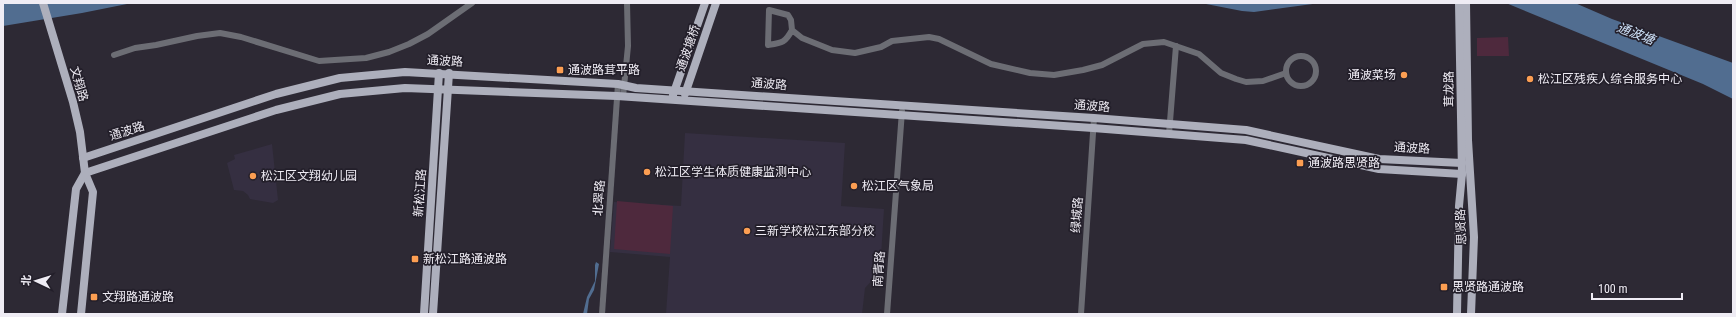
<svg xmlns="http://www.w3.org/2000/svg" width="1736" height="317" viewBox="0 0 1736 317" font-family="'Roboto Condensed','Noto Sans SC',sans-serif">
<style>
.built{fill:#352f41}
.green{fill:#4e293d}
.water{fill:#516d90}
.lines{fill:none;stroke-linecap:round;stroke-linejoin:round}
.minor{stroke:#6c6d74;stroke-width:6}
.major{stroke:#adafbc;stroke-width:8}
.poi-dot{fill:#fc9e52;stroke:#231f2a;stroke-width:1.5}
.labels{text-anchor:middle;stroke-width:3.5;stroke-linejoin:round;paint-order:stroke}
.street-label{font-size:12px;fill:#efecf4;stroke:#231f2a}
.poi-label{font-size:12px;fill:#efecf4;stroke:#231f2a;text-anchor:start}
.water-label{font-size:13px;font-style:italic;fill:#cee1f8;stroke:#231f2a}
</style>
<rect width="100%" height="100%" fill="#2d2934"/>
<g class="built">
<path d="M685,133L845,143L841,206L884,209L880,272L865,288L862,314H666L670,257L610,252L614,202L681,206Z"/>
<path d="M272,144L278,200L273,203L250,199L248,195L243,191L234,190L227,163L235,159L234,155Z"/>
</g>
<g class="green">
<path d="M1508,37L1509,56H1477V38Z"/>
<path d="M617,201L673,206L670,254L614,249Z"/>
</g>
<g class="water">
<path d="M3,3H132L82,13L3,26Z"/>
<path d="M1201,3H1320L1254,12L1242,11Z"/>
<path d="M1506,3H1575L1612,19L1733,63V99L1703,84Z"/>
<path d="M596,262L599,264L594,290L589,299L587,314H583L587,297L595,281V265Z"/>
</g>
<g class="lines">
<g class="minor">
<path d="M792,30C785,43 782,43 768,45L769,10L788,15L791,20L792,30L802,38L832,50L855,53L881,47L892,41L929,37L939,39L991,64L1030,73L1054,75L1083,70L1102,65L1143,44L1164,42L1199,54L1221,73L1236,79L1246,82L1263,81L1286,73"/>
<path d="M114,55L135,48L156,45L197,36L220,33L241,37L319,61L366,58L389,52L409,44L428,34L472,3"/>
<circle cx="1301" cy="71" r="15"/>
<path d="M623,97L628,46L627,3"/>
<path d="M1169,134L1176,46"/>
<path d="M602,314L618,84"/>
<path d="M887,314L902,111"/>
<path d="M1081,314L1094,118"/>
</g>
<g class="major">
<path d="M43,3L73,102L80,132L85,173L93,192L81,314"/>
<path d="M1466,3L1468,140L1474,237L1471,314"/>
<path d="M685,94L716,3"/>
<path d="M673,95L705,3"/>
<path d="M83,158L276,94L340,78L405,72L618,84L636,88L1094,118L1246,130L1379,159L1462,163"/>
<path d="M85,173L276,110L340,94L405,88L617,96L1093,128L1246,140L1379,169L1462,174"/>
<path d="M62,314L76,189L85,173"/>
<path d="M424,314L439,73"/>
<path d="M433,314L449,73"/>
<path d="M1457,314L1459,206L1462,174L1459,3"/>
</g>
</g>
<g class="poi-dot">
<rect x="556" y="66" width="8" height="8" rx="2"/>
<circle cx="1404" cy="75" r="4"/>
<circle cx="1530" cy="79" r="4"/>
<rect x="1296" y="159" width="8" height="8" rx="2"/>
<circle cx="647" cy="172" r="4"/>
<circle cx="253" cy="176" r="4"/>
<circle cx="854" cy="186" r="4"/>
<circle cx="747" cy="231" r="4"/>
<rect x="411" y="255" width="8" height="8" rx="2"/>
<rect x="1440" y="283" width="8" height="8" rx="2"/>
<rect x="90" y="293" width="8" height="8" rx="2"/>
</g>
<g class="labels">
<g class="street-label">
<text transform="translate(688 48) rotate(-71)" y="4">通波塘桥</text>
<text transform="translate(445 61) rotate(3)" y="4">通波路</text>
<text transform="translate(79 84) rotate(74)" y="4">文翔路</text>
<text transform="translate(769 84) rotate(4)" y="4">通波路</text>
<text transform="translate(1449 89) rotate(-91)" y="4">茸龙路</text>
<text transform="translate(1092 106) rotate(4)" y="4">通波路</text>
<text transform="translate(127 131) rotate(-18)" y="4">通波路</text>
<text transform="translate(1412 148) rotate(3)" y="4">通波路</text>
<text transform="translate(420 193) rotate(-86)" y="4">新松江路</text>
<text transform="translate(599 198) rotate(-86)" y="4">北翠路</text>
<text transform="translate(1077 215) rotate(-86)" y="4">绿城路</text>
<text transform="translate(1461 227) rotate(-92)" y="4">思贤路</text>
<text transform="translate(879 269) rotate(-86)" y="4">南青路</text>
</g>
<g class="poi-label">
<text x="568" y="74">通波路茸平路</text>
<text x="1396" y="79" text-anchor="end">通波菜场</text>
<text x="1538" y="83">松江区残疾人综合服务中心</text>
<text x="1308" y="167">通波路思贤路</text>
<text x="655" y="176">松江区学生体质健康监测中心</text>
<text x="261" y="180">松江区文翔幼儿园</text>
<text x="862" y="190">松江区气象局</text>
<text x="755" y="235">三新学校松江东部分校</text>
<text x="423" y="263">新松江路通波路</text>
<text x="1452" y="291">思贤路通波路</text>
<text x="102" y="301">文翔路通波路</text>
</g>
<g class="water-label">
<text transform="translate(1636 33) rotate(21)" y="5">通波塘</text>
</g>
</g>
<rect width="1736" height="317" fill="none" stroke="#efecf4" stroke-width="8"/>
<g transform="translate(36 281) rotate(274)" stroke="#231f2a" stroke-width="3" paint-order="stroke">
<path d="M0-3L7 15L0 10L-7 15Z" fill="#efecf4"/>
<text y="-6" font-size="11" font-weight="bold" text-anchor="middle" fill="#efecf4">北</text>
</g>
<path d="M1592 293v6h90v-6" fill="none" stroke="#efecf4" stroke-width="2"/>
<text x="1598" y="293" font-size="12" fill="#efecf4" stroke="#231f2a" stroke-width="3" paint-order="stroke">100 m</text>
</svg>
